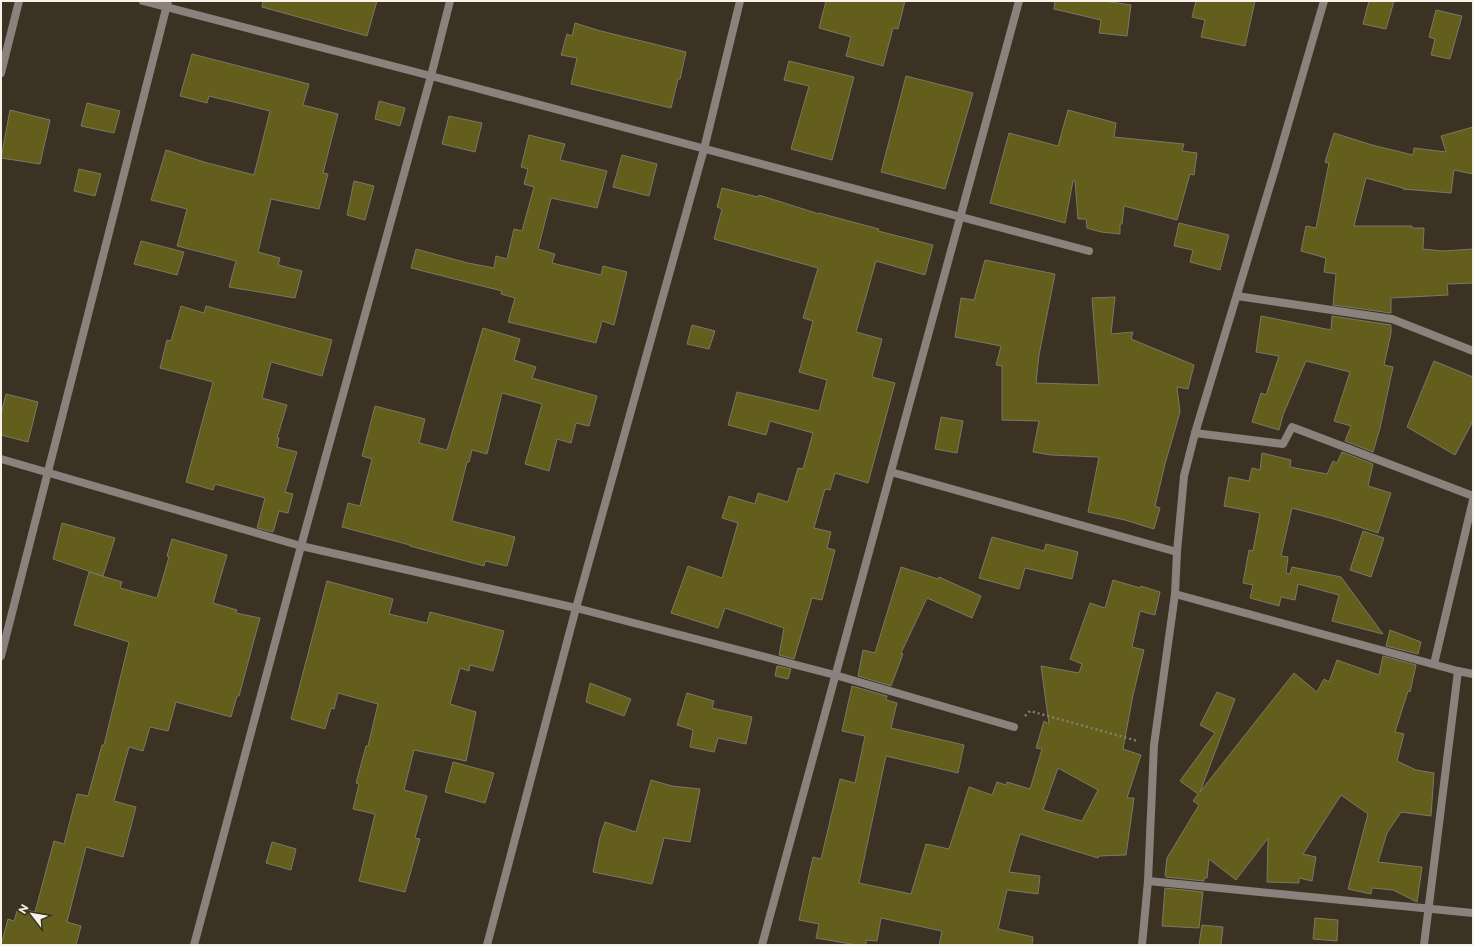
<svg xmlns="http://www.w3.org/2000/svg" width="1474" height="946" viewBox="0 0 1474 946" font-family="Montserrat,sans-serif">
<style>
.building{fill:#635e1b;stroke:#797965;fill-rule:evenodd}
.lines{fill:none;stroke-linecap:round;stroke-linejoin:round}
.path{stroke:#867e71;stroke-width:2.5;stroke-dasharray:2 3;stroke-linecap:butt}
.minor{stroke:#8a827c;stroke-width:8}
</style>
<rect width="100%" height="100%" fill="#3b3223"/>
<g class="building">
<path d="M263,1H377L367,36L262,7Z"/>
<path d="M826,1H905L898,29L893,28L883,66L846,56L851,37L819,28Z"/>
<path d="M1055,1H1104L1131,5L1127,36L1099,33L1101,20L1054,9Z"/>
<path d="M1196,1H1255L1245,46L1201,37L1205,20L1192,17Z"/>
<path d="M1369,1H1394L1386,29L1363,24Z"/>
<path d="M1436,10L1462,16L1450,59L1431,55L1435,39L1429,37Z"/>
<path d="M575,23L597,30L686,52L680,79H678L671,108L571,84L577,58L561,55L567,34L572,36Z"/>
<path d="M192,54L309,84L303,105L338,114L323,173L328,174L319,209L271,199L258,252L280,258L278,265L302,271L295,298L229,287L236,261L177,246L187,209L151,200L166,150L204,162L254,175L270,111L209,96L207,103L180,96Z"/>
<path d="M789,61L854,77L832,160L791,149L809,86L784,80Z"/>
<path d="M906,76L973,93L945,189L881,172Z"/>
<path d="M379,101L405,108L400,126L375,119Z"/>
<path d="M87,103L120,111L114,133L81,126Z"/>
<path d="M10,110L50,120L40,164L1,158Z"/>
<path d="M1068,110L1116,123L1114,137L1184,144L1182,151L1197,153L1194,175L1190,174L1177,220L1124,206L1122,224H1120V234L1101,232L1087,228L1086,219H1078L1075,181H1073L1065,223L990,203L1009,133L1058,146Z"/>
<path d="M449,116L482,123L475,152L442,144Z"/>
<path d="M1473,127V174L1454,170L1451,193L1403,189V188L1366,178L1354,226H1412V228H1424L1423,249L1443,251L1473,249V283L1447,284L1448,295L1391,298V313L1333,305L1336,274L1324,272L1326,258L1301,251L1306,226L1316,228L1329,163L1325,162L1334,133L1372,145L1413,155L1414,148L1446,152L1441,136Z"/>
<path d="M529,135L565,144L560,160L607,171L597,208L551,198L538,249L555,254L552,263L601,275L603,266L627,272L614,325L602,321L596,343L508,322L515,298L501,294L502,291L411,268L416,249L468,263L494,268L496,256L507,259L514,229L522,231L534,187L524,184L528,169L521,167Z"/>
<path d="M622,155L657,164L649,196L613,187Z"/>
<path d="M79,169L101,174L95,196L74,191Z"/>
<path d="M354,181L374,186L365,220L347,215Z"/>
<path d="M722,188L758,197L759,195L819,214V213L879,229L878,231L933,245L925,275L876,261L856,332L882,339L872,377L895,383L868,483L835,473L830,490L825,489L814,528L831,532L827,548L835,550L822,600L812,598L794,659L779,655L784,628L725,608L718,628L671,613L688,566L722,578L738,523L722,518L729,496L755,504L758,493L788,502L798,468L803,469L813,433L770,421L766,435L728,425L737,392L819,411L827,380L799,372L813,321L803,318L818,268L714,239L722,209L717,207Z"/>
<path d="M1179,223L1229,235L1220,270L1190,262L1193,250L1174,246Z"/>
<path d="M141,241L184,252L177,275L134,264Z"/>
<path d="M985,260L1055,274L1039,355L1036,383L1099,385L1092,298L1115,297L1111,334L1133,332L1131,339L1194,365L1188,389L1177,387L1180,412L1165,464L1155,506L1160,508L1154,529L1125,520L1088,512L1099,457L1051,455L1033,452L1039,421L1002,420V366L996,365L1001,346L955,337L961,298L974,300Z"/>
<path d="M181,306L204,313L206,306L332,340L322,376L271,362L262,398L287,405L277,438H279L277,447L297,452L285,492L293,494L288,513L279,511L273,532L257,528L265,498L215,484L213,490L186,482L213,382L160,368L167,340L171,341Z"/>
<path d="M1261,316L1331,330L1332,316L1391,325V333L1384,365L1393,367L1380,428L1373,452L1345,441L1351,426L1334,421L1350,372L1306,361L1283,415L1279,430L1252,422L1261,393L1266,395L1279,356L1256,352Z"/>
<path d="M692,325L715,331L709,349L687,344Z"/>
<path d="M483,328L520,339L514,360L536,367L532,378L597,396L589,426L576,423L571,443L557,439L549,471L525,464L542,404L502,393L487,454L472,450L469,462H467L452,521L515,537L507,566L485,561L484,566L410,546V545L342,527L348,503L360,506L372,459L362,456L375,406L425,419L419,443L447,450Z"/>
<path d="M1434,361L1473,377V421L1455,455L1407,427Z"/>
<path d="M6,394L38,402L28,442L1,435V414Z"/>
<path d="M941,417L963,421L957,453L935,449Z"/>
<path d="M1342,452L1373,464L1368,486L1391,493L1378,533L1334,519L1292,508L1281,556L1288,557L1286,573L1290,574L1292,567L1341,577L1383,634L1332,621L1339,595L1298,584L1295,600L1281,597L1279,606L1250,598L1253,585L1243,583L1249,550L1253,551L1260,513L1224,506L1229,477L1249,481L1252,468L1260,470L1262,453L1291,460L1290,467L1327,474L1333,461L1337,463Z"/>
<path d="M62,523L115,538L103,576L53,559Z"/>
<path d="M1363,531L1384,538L1371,577L1350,570Z"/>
<path d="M992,537L1044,551L1046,544L1078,552L1072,579L1025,568L1019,589L979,578Z"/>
<path d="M172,539L227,555L213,603L237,610L236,613L260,618L239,696H237L231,717L176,702L168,731L150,727L143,751L129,747L114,801L136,807L123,857L86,847L67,922L81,926L76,945H1L8,919L14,921L18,908L35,912L54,841L64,844L77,794L88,796L102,745H104L129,642L74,625L89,572L122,582L120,588L157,598L169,557L167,556Z"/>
<path d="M901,567L938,579L939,577L981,596L972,618L927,598L901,653L903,654L891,686L858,676L863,650L875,653Z"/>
<path d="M1113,580L1140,588L1141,586L1160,592L1155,615L1140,611L1132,647L1144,650L1133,695L1123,749L1141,755L1127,798H1134L1126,855L1099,856L1098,858L1020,834L1009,872L1040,876L1038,894L1007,890L998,929L1033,937L1032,945H939L942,931L881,918L877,941L866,940V945H857L816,938L819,924L799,920L813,857L821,859L840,779L855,783L865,736L842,731L852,686L887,696L886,700L897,703L891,728L964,745L958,773L886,756L859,883L911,894L926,844L949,849L969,787L992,795L997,782L1006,785L1007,782L1030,789L1042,749L1036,748L1044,721L1049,724L1041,666L1079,673L1082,664L1070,659L1090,603L1105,608ZM1058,768L1098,790L1082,821L1043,810Z"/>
<path d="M327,581L393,599L389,614L427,623L430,612L504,631L493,671L470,665L469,671L460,668L450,704L476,712L466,761L414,750L404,790L427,796L415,838L420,839L405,892L359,881L375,814L353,809L359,784L356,783L366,746H368L378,704L338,693L334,709L331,708L325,729L291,719Z"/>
<path d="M1390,630L1421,642L1418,654L1386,646Z"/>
<path d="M1383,656L1416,665L1410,692L1408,691L1395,732L1404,734L1397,761L1416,770L1434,773L1431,816L1401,812L1387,833L1378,862L1422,867L1417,902L1393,890L1372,888L1371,894L1348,889L1368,814L1341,795L1303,854L1316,857L1312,881L1299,878V883L1267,882L1268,838L1236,880L1209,859L1207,878H1204V881L1166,877L1165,875L1167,858L1199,805L1193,801L1198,794L1180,781L1215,733L1200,725L1217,692L1235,699L1200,792L1294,673L1317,692L1324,679L1329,682L1337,660L1379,675Z"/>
<path d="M777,666L791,669L788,679L775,676Z"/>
<path d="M590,683L631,699L624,716L586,702Z"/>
<path d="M687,693L714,701L712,708L752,717L746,744L718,738L714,752L690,747L693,730L677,725Z"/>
<path d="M453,762L494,773L485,803L445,792Z"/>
<path d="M651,780L672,786L700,789L690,842L664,838L652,884L593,872L600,837L605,822L636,832Z"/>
<path d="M272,842L296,849L291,870L266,863Z"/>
<path d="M1165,888L1203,892L1199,928L1162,926Z"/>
<path d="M1315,918L1338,920L1337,941L1313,939Z"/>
<path d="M1202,925L1223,927L1221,945H1199Z"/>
</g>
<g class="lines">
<path class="path" d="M1025,716L1030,711L1138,741"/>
<g class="minor">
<path d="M143,1L431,76L1089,251"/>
<path d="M1,73L19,1"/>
<path d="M1237,296L1392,319L1473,351"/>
<path d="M1195,433L1283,444L1292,427L1473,496"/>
<path d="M1,459L301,546L576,608L835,675L1014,727"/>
<path d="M891,472L1177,552"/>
<path d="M1175,594L1458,671L1473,674"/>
<path d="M1,656L168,1"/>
<path d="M1434,664L1473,500"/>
<path d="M1148,881L1473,913"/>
<path d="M194,945L301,546L431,76L450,1"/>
<path d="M487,945L576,608L704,149L740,1"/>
<path d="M762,945L1019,1"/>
<path d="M1142,945L1148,881L1154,745L1175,594L1177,552L1184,476L1195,433L1275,169L1324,1"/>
<path d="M1424,945L1458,671"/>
</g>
</g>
<rect width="1474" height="946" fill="none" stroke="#f8f2e9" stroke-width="4"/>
<g transform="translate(32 914) rotate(301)" stroke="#3b3223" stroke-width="3" paint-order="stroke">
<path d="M0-3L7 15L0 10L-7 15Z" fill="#f8f2e9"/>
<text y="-6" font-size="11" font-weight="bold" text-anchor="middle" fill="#f8f2e9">N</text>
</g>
</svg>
